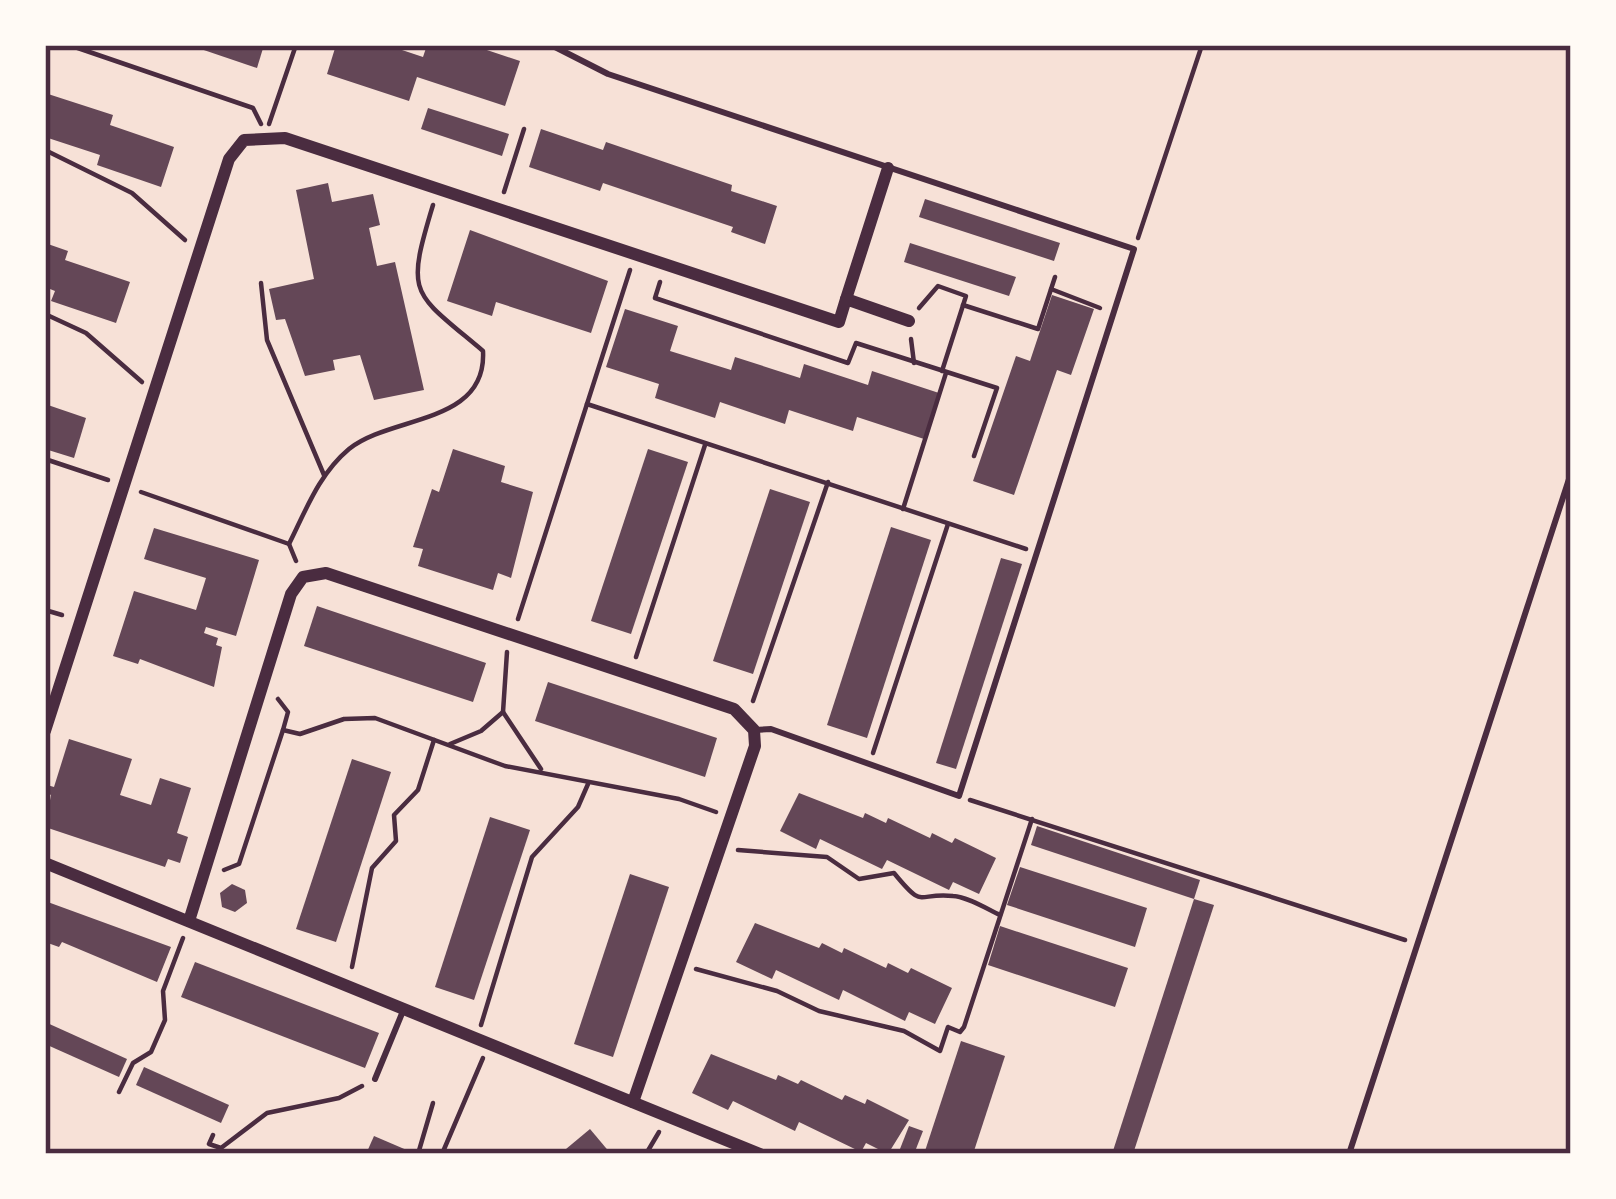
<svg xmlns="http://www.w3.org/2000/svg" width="1616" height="1199" viewBox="0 0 1616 1199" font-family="'Archivo Narrow',sans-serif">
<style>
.building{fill:#644757}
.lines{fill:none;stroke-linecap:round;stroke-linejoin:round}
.path{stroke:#4a2c40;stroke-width:4.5}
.service{stroke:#4a2c40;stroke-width:6}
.minor{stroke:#4a2c40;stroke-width:12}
.neatline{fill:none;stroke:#4a2c40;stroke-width:4.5}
</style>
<rect width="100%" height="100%" fill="#f7e1d7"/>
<g class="building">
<path d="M189,45H264L257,68Z"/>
<path d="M336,45H387L423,57L427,45H472L520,61L505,106L417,77L409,101L327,74Z"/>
<path d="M45,93L113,115L110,125L174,147L161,187L97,165L100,155L45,137Z"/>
<path d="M428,108L509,134L502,156L421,129Z"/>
<path d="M541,129L603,150L606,142L732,185L731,191L777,206L765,244L731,232L733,227L603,183L600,191L529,167Z"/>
<path d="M328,183L332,202L373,194L380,225L369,228L377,266L395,262L424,390L374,400L360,355L333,360L335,370L305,376L285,319L276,320L269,289L314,279L296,190Z"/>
<path d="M925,199L1060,243L1054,261L919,217Z"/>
<path d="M470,230L608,281L591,333L496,302L492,316L447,301Z"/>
<path d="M45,243L68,251L65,260L130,282L116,323L51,301L55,291L45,287Z"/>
<path d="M910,243L1016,277L1009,296L904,262Z"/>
<path d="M1052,295L1094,309L1071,375L1057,370L1014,495L973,481L1016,356L1030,361Z"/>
<path d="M625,309L678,326L670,351L731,370L735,357L800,378L804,364L868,385L872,371L939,393L924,439L857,417L853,431L789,410L785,424L720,402L715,418L655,398L659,384L606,367Z"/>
<path d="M45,404L86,418L74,458L45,449Z"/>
<path d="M453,449L505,466L501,482L533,492L511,578L498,573L493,590L418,566L423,549L413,547L432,489L439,492Z"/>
<path d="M648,449L688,462L631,634L591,621Z"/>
<path d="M770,489L810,502L753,674L713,661Z"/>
<path d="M891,527L931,540L867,738L827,725Z"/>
<path d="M154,528L259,560L236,636L206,627L204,633L218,638L216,645L222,647L214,687L140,659L138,664L113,656L134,591L196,610L206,578L144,559Z"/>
<path d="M1001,558L1022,564L956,769L936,763Z"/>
<path d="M317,606L486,663L473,702L304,646Z"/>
<path d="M548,682L717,738L705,777L535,721Z"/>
<path d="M69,739L132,759L120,795L151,805L160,778L191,788L177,833L188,837L180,863L168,859L165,867L45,827L51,795L45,792L47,785L54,787Z"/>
<path d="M352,759L391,772L336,942L296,929Z"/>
<path d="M799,793L863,818L865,813L886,823L888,818L930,838L932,833L952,843L955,838L996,858L979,894L953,882L949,890L887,860L882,869L820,839L816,849L780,831Z"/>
<path d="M490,817L530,830L474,1000L435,987Z"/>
<path d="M1037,826L1200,880L1194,899L1031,845Z"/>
<path d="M1020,867L1147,908L1135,947L1007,905Z"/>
<path d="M630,874L669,887L613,1057L574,1044Z"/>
<path d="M232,884L245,890L247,903L235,912L222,907L220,893Z"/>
<path d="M1194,899L1214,905L1133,1154H1112Z"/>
<path d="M45,901L171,947L157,982L62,942L59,947L45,942Z"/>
<path d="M755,923L819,948L822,943L842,953L844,948L886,968L888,963L908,973L911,968L952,988L935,1024L909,1012L905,1021L843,990L839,1000L776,970L772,979L736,962Z"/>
<path d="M1000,926L1128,968L1115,1007L988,965Z"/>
<path d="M195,962L379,1033L365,1068L181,997Z"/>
<path d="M45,1022L127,1059L119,1077L45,1044Z"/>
<path d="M961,1041L1005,1056L973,1154H924Z"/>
<path d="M711,1054L776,1080L778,1075L798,1084L801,1080L842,1100L845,1095L865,1104L867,1099L909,1120L888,1154L866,1143L861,1152L799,1122L795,1131L733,1101L728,1110L692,1093Z"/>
<path d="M144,1067L229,1105L221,1123L136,1085Z"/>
<path d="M909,1126L923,1131L914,1154H898Z"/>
<path d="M590,1129L611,1154H560Z"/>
<path d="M374,1136L416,1154H366Z"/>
</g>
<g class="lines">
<g class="path">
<path d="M69,45L253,108L261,124"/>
<path d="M269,124L296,45"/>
<path d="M45,150L132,193L185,240"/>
<path d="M504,192L524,129"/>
<path d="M1138,238L1202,45"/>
<path d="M660,282L655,298L848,363L856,343L997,388L974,456"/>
<path d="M261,283L267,340L324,475"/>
<path d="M1051,289L1100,308"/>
<path d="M963,305L1038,329L1055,277"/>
<path d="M919,308L938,286L966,296L942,371"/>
<path d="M45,314L86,333L142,382"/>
<path d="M911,339L914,363"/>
<path d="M587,404L1026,549"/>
<path d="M45,459L108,480"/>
<path d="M141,492L289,544L296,561"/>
<path d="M903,509L946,373"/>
<path d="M289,544C306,510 319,474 349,449C391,415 487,425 483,351C412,291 405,297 433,205"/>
<path d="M45,610L62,615"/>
<path d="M518,619L630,270"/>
<path d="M636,657L705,445"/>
<path d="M753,701L828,482"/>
<path d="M503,712L507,652"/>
<path d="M283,730L300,734L344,719L375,718L505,766L679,799L716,812"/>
<path d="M450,744L481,731L503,712L541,769"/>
<path d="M873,753L948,524"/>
<path d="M970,800L1405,940"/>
<path d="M738,850L827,857L859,879L894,873C925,911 916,892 953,896C968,897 987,909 1000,915"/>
<path d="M224,870L239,864L283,730L288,712L278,699"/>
<path d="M352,967L372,868L396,841L394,815L418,790L434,740"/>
<path d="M696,969L777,991L819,1011L904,1031L940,1051L948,1027L960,1032L964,1027L1032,819"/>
<path d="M481,1025L532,857L578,807L588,784"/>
<path d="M119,1092L133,1063L151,1052L165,1020L163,991L183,938"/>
<path d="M213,1135L209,1144L221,1148L267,1113L339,1098L362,1086"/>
<path d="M418,1154L433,1103"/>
<path d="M442,1154L483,1058"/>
<path d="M646,1154L659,1132"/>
</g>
<g class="service">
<path d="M551,45L608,74L1134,249L959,796L771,729L754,730"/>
<path d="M375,1079L403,1011"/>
<path d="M1349,1154L1571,473"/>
</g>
<g class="minor">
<path d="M846,299L888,168"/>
<path d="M45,731L229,159L244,140L285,138L839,322L846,299L909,321"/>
<path d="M45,863L760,1154"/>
<path d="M189,921L291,594L303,577L326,573L734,709L754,730L755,746L633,1102"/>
</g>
</g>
<rect width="1616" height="1199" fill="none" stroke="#fffaf5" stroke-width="96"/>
<rect x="48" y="48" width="1520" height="1103" class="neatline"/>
</svg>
